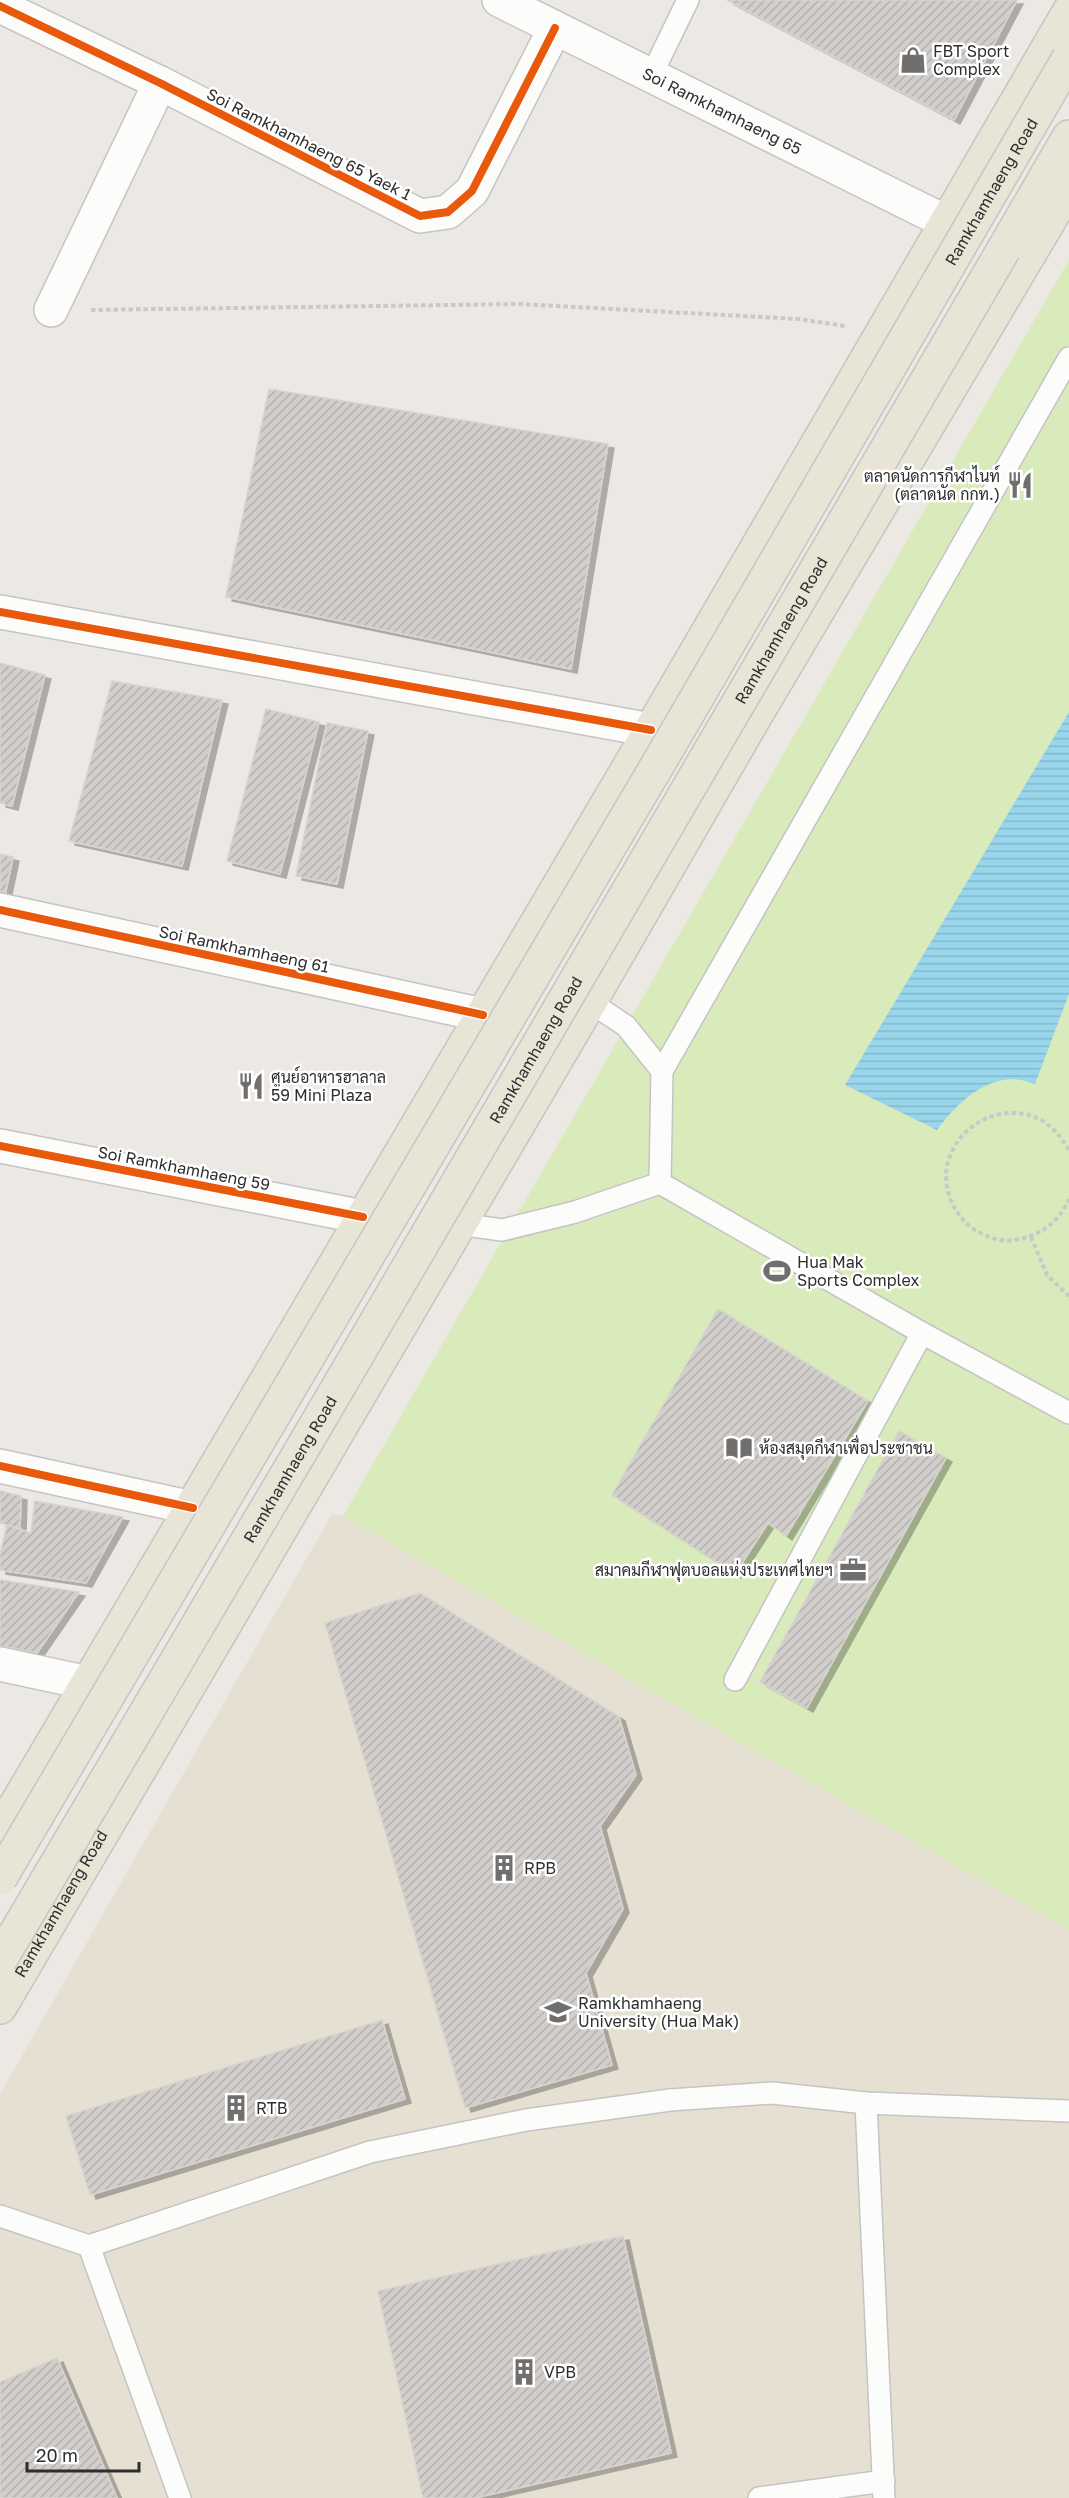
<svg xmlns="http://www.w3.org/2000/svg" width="1069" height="2498" viewBox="0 0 1069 2498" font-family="'Golos Text',Sarabun,sans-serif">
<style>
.education{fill:#e6e0d3}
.pitch{fill:#d9eabb}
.water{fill:url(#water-rules)}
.building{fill:url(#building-hatch);stroke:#d7d4d0;stroke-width:1.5;filter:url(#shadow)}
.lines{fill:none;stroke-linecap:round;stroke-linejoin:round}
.lane-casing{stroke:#c5c4c5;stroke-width:24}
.street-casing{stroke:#c5c4c5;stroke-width:36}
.secondary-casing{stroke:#c5c4c5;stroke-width:36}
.primary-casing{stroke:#c6c5c4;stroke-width:36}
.path{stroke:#c9c9c8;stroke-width:4;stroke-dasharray:4.5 3;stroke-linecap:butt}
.lane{stroke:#fcfcfb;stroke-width:21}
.street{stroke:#fcfcfb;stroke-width:33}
.secondary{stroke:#fcfcfb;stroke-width:33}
.primary{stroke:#e8e4d6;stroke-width:33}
.primary-bridge-casing{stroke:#c6c5c4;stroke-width:36;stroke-linecap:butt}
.primary-bridge{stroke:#e8e4d6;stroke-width:33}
.cycleway-casing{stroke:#fff;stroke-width:11}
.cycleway{stroke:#e8590c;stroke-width:8}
.labels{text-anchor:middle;stroke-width:5;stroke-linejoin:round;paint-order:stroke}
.poi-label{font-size:16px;fill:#2e2e2e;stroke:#fff;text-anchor:start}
.street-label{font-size:16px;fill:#2e2e2e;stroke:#fff}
</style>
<defs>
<pattern id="water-rules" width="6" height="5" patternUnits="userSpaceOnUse" patternTransform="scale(1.5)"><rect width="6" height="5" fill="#99d6ec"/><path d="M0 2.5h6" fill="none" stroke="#84b8cb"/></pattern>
<pattern id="building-hatch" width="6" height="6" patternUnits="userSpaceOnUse" patternTransform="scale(1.5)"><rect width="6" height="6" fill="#d1cecb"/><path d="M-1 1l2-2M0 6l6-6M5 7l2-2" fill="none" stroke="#b4b1af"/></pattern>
<filter id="shadow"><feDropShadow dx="6" dy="4" stdDeviation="0" flood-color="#0004"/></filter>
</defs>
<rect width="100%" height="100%" fill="#ece8e4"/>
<path class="education" d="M332,1514L343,1516L1069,1930V2498H0V2094Z"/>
<path class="pitch" d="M1069,260V1930L343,1516Z"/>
<path class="water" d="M1069,712V994L1035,1084C1028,1082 1019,1079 1011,1079C979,1081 955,1106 937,1130L845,1085Z"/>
<g class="building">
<path d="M727,0H1017L954,120Z"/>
<path d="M269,389L608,444L571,669L226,597Z"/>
<path d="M0,663L45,675L12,806L0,803Z"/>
<path d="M112,681L222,700L182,866L69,841Z"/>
<path d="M266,709L319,722L280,874L227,861Z"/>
<path d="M327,723L368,731L337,884L296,876Z"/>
<path d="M0,854L13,857L5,895L0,894Z"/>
<path d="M718,1309L868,1401L786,1536L768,1523L735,1574L612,1495Z"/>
<path d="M899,1431L946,1458L807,1708L760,1682Z"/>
<path d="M0,1491L21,1496L20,1529L0,1523Z"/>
<path d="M35,1501L123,1517L86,1583L0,1570V1554L7,1525L31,1533Z"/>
<path d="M0,1580L79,1592L37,1653L0,1646Z"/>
<path d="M420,1593L619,1717L636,1775L600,1826L623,1909L586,1973L612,2065L465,2108L325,1623Z"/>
<path d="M382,2020L405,2099L90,2195L66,2116Z"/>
<path d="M623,2236L671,2453L475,2498H423L378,2291Z"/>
<path d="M57,2358L117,2498H0V2382Z"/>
</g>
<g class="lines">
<defs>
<g id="lane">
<path d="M652,74L688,0"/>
<path d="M590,1002L626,1026L662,1071L660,1183L922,1333L1069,1413"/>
<path d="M662,1071L1069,358"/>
<path d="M459,1224L502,1230L575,1212L660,1183"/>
<path d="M735,1680L922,1333"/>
<path d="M866,2103L884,2498"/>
<path d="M0,2216L89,2246"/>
<path d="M180,2498L89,2246L370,2152L526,2120L670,2100L772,2093L866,2103L1069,2111"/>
<path d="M759,2498L884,2481"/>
</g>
<g id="street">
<path d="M0,6L160,83L420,216L448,212L472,191L555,28"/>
<path d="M51,310L160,83"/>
<path d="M0,612L651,730"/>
<path d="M0,910L483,1015"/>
<path d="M0,1146L363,1217"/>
<path d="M0,1466L193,1508"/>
<path d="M0,1664L88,1683"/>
</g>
<g id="secondary">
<path id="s1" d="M499,0L946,222"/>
</g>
<g id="primary">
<path d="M1004,249L1069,137"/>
<path d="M0,1832L651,730L1069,12"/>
<path id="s2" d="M0,2007L590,1002L754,718L1069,187"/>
</g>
</defs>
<use href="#lane" class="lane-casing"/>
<use href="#street" class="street-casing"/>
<use href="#secondary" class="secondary-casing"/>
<use href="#primary" class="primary-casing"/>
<g class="path">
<path d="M91,310L519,304L799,319L845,326"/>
<path d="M1069,1150C1061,1138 1054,1127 1041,1120C991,1094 930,1144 950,1198C955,1211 963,1222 975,1230C986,1236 1000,1243 1014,1240C1039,1236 1058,1224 1069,1199"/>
<path d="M1031,1237L1047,1275L1069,1296"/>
</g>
<use href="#lane" class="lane"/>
<use href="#street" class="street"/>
<use href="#secondary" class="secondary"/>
<use href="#primary" class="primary"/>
<defs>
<g id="primary-bridge">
<path id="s3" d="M0,1878L667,749L1069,58"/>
<path id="s4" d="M0,1960L322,1415L1004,249"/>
</g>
</defs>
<use href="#primary-bridge" class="primary-bridge-casing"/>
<use href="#primary-bridge" class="primary-bridge"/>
<defs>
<g id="cycleway">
<path d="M0,6L160,83L420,216L448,212L472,191L555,28"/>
<path d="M0,612L651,730"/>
<path d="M0,910L483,1015"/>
<path d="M0,1146L363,1217"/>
<path d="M0,1466L193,1508"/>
</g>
</defs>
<use href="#cycleway" class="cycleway-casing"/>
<use href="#cycleway" class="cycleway"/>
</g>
<defs>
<symbol id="shop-bare" viewBox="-9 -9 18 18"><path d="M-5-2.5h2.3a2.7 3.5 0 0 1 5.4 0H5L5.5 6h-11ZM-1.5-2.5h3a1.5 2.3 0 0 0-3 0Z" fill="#706f6e" stroke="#fff" stroke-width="2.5" paint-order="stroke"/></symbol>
<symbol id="restaurant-bare" viewBox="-9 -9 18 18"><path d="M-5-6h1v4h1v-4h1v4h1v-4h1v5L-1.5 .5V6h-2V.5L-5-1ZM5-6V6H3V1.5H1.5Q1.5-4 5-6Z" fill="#706f6e" stroke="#fff" stroke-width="2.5" paint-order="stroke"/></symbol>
<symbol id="stadium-bare" viewBox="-9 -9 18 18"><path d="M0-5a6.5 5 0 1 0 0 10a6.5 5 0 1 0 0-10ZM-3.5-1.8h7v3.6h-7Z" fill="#706f6e" stroke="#fff" stroke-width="2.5" paint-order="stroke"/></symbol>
<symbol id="library-bare" viewBox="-9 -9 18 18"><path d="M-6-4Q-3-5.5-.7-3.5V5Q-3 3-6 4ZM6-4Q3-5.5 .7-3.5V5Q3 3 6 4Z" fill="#706f6e" stroke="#fff" stroke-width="2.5" paint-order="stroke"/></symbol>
<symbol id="office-bare" viewBox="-9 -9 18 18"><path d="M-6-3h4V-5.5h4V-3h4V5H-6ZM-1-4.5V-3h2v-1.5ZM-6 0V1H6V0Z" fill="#706f6e" stroke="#fff" stroke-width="2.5" paint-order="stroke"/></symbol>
<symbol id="building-bare" viewBox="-9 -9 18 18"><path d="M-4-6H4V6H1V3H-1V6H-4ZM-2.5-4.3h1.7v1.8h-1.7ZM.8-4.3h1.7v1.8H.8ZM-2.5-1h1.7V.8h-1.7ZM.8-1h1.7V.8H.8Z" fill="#706f6e" stroke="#fff" stroke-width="2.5" paint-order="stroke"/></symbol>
<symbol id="university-bare" viewBox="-9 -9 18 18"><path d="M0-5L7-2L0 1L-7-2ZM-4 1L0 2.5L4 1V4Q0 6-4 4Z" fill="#706f6e" stroke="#fff" stroke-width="2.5" paint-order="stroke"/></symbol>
</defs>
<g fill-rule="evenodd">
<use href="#shop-bare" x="894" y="41" width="38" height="38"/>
<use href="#restaurant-bare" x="1001" y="466" width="38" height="38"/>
<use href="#restaurant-bare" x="232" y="1067" width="38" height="38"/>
<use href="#stadium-bare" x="758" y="1252" width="38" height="38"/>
<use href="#library-bare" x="720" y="1429" width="38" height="38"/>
<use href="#office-bare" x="834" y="1551" width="38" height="38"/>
<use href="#building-bare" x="485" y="1849" width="38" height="38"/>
<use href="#university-bare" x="539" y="1993" width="38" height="38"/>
<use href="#building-bare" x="217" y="2089" width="38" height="38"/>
<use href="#building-bare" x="505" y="2353" width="38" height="38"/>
</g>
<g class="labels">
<g class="poi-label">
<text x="933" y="57">FBT Sport<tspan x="933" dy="18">Complex</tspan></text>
<text x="1000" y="482" text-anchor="end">ตลาดนัดการกีฬาไนท์<tspan x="1000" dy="18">(ตลาดนัด กกท.)</tspan></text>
<text x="271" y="1083">ศูนย์อาหารฮาลาล<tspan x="271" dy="18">59 Mini Plaza</tspan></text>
<text x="797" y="1268">Hua Mak<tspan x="797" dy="18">Sports Complex</tspan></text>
<text x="759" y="1454">ห้องสมุดกีฬาเพื่อประชาชน</text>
<text x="833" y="1576" text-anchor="end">สมาคมกีฬาฟุตบอลแห่งประเทศไทยฯ</text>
<text x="524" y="1874">RPB</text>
<text x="578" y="2009">Ramkhamhaeng<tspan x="578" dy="18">University (Hua Mak)</tspan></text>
<text x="256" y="2114">RTB</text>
<text x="544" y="2378">VPB</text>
</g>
<g class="street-label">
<text dy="6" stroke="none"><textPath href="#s1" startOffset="249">Soi Ramkhamhaeng 65</textPath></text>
<text transform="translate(309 144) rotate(27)" y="6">Soi Ramkhamhaeng 65 Yaek 1</text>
<text dy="6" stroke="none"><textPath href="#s3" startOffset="1956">Ramkhamhaeng Road</textPath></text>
<text dy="6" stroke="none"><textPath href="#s4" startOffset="1542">Ramkhamhaeng Road</textPath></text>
<text transform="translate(244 949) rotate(12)" y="6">Soi Ramkhamhaeng 61</text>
<text dy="6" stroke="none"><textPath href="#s4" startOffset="1056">Ramkhamhaeng Road</textPath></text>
<text transform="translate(184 1168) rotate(11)" y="6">Soi Ramkhamhaeng 59</text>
<text dy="6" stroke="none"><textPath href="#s4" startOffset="570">Ramkhamhaeng Road</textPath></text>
<text dy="6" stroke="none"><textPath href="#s2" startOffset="120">Ramkhamhaeng Road</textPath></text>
</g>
</g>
<path d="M27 2462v9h112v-9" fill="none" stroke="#2e2e2e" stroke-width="3"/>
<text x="36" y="2462" font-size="18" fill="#2e2e2e" stroke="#ffffff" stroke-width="4.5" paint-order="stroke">20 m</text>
</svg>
